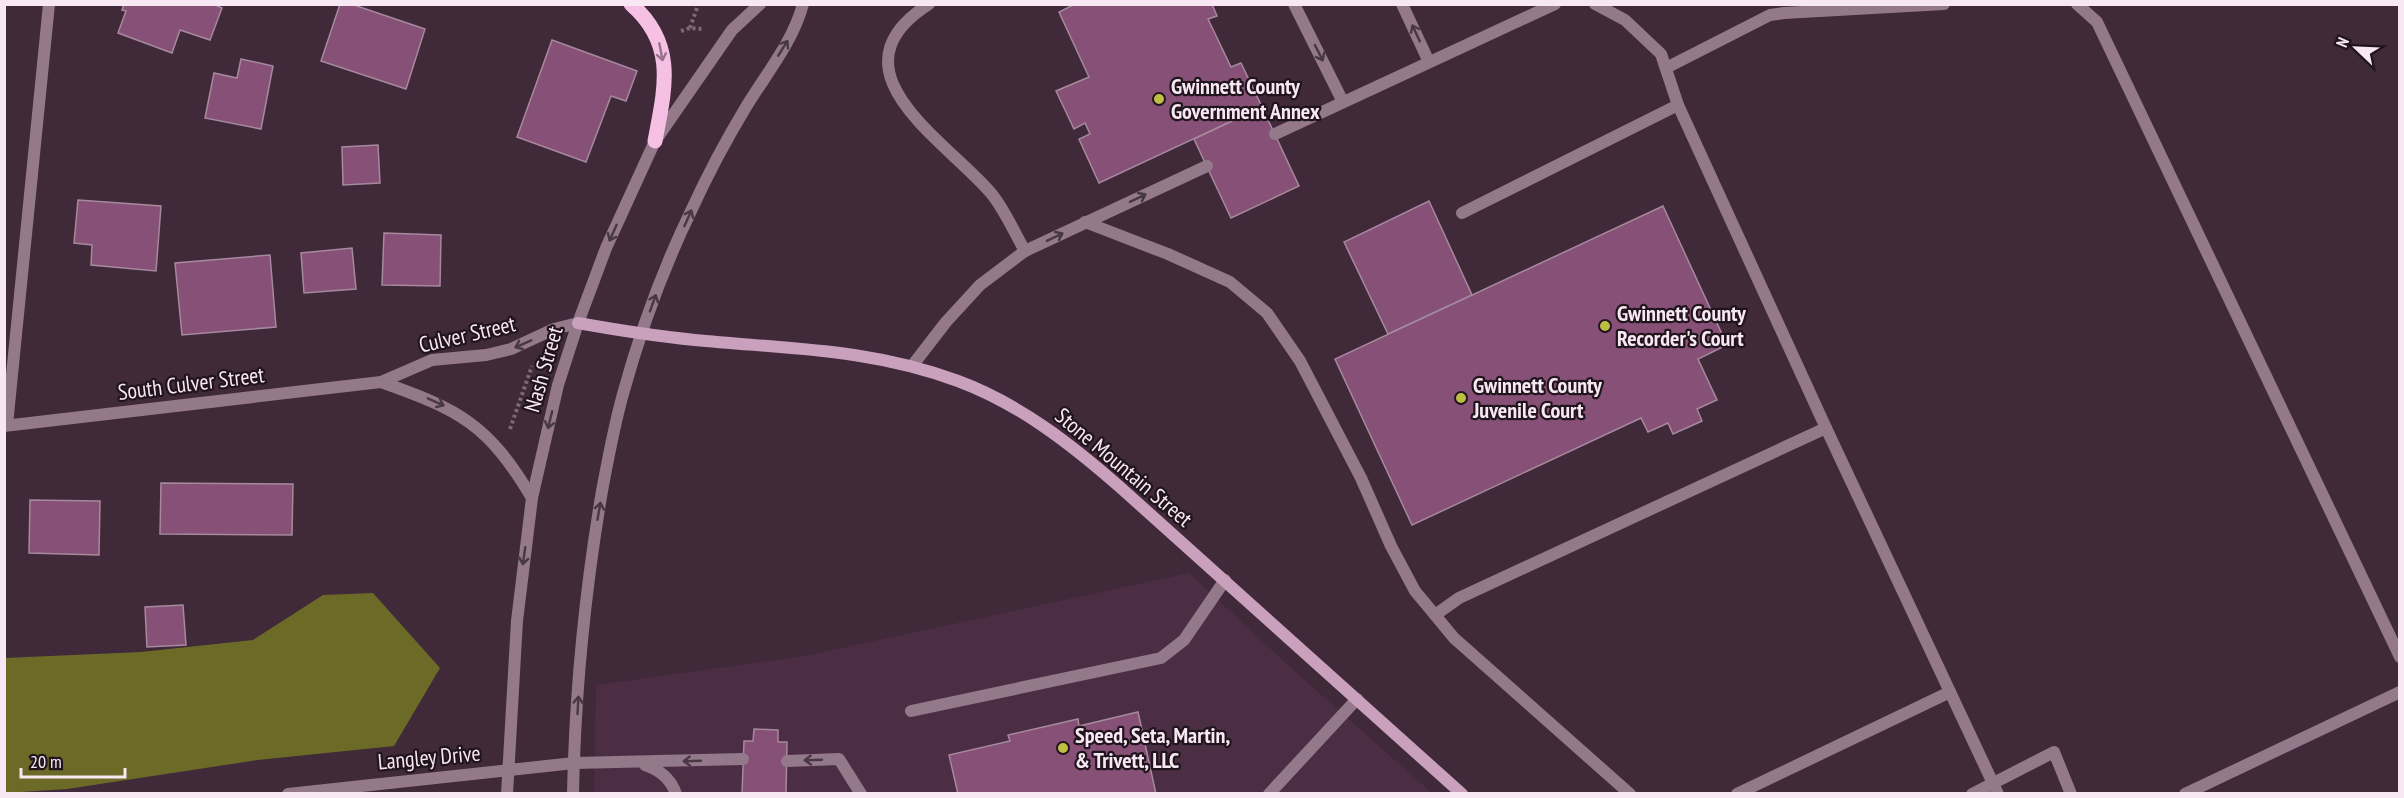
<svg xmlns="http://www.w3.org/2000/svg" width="2404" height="798" viewBox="0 0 2404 798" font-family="'PT Sans Narrow',sans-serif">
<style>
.built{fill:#4c2e44}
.forest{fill:#6b6b27}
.building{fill:#875077;stroke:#a6899d;stroke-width:1.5}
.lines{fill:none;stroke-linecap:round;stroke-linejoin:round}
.path{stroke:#7d6977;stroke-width:4;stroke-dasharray:3 3;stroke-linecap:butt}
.service{stroke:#93798a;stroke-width:12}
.minor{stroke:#93798a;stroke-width:12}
.tertiary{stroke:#93798a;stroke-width:12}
.secondary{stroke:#caa1bd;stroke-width:12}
.primary{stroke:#f5c0e4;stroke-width:15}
.oneway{stroke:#483843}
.oneway2{stroke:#95738a}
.poi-dot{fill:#bebf42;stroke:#20151d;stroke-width:2}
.labels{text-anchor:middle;stroke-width:4.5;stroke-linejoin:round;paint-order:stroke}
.poi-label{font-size:22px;font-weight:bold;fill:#f8e8f3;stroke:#20151d;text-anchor:start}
.street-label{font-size:22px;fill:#f8e8f3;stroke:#20151d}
</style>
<rect width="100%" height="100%" fill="#402939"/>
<path class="built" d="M1189,573L1289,666L1432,793L594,794L596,685L805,656Z"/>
<path class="forest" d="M373,593L440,668L394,746L258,760L67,789L5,793V658L141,652L253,640L323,595Z"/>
<g class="building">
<path d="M124,4H213L222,8L210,40L180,30L172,53L118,33L126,11L122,10Z"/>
<path d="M340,4H351L425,29L406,89L321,61Z"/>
<path d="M1075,4H1212L1217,16L1208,19L1231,67L1241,63L1262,107L1099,183L1079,139L1090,134L1085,123L1074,129L1056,91L1089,77L1059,12Z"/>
<path d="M552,40L637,71L626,101L611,96L586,162L517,137Z"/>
<path d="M241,59L273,66L261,129L205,118L214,73L237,78Z"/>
<path d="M1262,107L1299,186L1231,218L1194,139Z"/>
<path d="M378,145L380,183L343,185L342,147Z"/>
<path d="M78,200L161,206L156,271L91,265L92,245L74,243Z"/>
<path d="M1429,201L1472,295L1388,334L1344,242Z"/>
<path d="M1663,206L1727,345L1698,359L1717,400L1697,409L1702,421L1673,434L1668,423L1648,432L1641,418L1412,525L1335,359Z"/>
<path d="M384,233L441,235L440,286L382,285Z"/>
<path d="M352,248L356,289L304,293L301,253Z"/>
<path d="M270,255L276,327L182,335L175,263Z"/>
<path d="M161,483L293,484L292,535L160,534Z"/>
<path d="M30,500L100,501L99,555L29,553Z"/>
<path d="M183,605L186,645L147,647L145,607Z"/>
<path d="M1138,712L1156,794H958L949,755L1010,741L1008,735L1078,719L1079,726Z"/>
<path d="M754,729L778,730V742H787L786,794H742L744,741H753Z"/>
</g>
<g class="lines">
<g class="path">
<path d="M690,28L697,8"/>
<path d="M681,31L690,28L703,29"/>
<path d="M510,429L532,366"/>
</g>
<g class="service">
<path d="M929,4C826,70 944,139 990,192C1004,208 1014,232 1025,251"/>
<path d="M1294,4L1343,102"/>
<path d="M1402,4L1429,62"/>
<path d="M1595,4L1625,20L1661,54L1678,105L1826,428L1998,794"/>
<path d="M2077,4L2097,22L2400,657"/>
<path d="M1666,68L1770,15L1784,13L1944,4"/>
<path d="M1275,134L1555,4"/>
<path d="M1462,213L1678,105"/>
<path d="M1085,222L1168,254L1230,282L1267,313L1300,361L1361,478L1391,546L1415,591L1435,615"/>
<path d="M912,366L946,322L980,285L1025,251L1207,166"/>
<path d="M911,711L1161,658L1184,640L1225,580"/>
<path d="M787,761L839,759L861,794"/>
<path d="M574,763L743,759"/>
<path d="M645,765C660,770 671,779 676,794"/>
<path d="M1269,794L1357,699"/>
<path d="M1630,794L1454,638L1435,615L1459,598L1826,428"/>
<path d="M1737,794L1950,692"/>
<path d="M1972,794L2054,752L2071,794"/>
<path d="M2185,794L2400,692"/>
</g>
<g class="minor">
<path d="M7,425L49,4"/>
<path d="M288,794L574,763"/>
</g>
<g class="tertiary">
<path d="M381,382C460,410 488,424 532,498"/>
<path d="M4,426L381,382L432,360L486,355L511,349L554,329L578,323"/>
<path d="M507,794L517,621L532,498L558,385L578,323L606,248L655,141L732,30L760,4"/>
<path d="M573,794C575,692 585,591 602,491C608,459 614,426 623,394C640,332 663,269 691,211C707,176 726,140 746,107C766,74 793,42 803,4"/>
</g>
<path class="secondary" d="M578,323C617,330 655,336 695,340C787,349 869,348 958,381C1020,404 1072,445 1121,488L1462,794"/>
<path class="primary" d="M631,4C677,44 665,88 655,141"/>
</g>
<defs><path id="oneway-shaft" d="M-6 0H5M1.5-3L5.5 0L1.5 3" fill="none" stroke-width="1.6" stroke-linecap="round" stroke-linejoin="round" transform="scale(1.5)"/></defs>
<g class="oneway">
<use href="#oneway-shaft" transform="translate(1416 33) rotate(-115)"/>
<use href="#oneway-shaft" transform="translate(783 48) rotate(-58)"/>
<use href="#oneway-shaft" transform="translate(1319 53) rotate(63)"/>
<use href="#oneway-shaft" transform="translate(1138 198) rotate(-25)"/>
<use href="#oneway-shaft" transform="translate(688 218) rotate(-66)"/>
<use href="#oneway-shaft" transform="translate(613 233) rotate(114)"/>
<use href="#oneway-shaft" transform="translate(1055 237) rotate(-26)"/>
<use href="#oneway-shaft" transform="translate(653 303) rotate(-70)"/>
<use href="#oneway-shaft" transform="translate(523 344) rotate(156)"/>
<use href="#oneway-shaft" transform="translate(436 402) rotate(24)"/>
<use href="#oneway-shaft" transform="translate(550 420) rotate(104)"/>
<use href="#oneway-shaft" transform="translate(599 511) rotate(-80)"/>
<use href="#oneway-shaft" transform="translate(524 556) rotate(98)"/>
<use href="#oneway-shaft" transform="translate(578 705) rotate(-87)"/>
<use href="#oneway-shaft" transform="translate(813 760) rotate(178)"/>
<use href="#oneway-shaft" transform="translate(692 761) rotate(178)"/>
</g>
<use class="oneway2" href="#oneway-shaft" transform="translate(661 52) rotate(79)"/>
<g class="poi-dot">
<circle cx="1159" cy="99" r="6"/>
<circle cx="1605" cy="326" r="6"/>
<circle cx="1461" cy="398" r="6"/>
<circle cx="1063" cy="748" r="6"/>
</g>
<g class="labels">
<g class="poi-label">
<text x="1171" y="94">Gwinnett County<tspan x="1171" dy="25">Government Annex</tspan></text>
<text x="1617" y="321">Gwinnett County<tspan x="1617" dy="25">Recorder's Court</tspan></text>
<text x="1473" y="393">Gwinnett County<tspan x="1473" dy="25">Juvenile Court</tspan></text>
<text x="1075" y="743">Speed, Seta, Martin,<tspan x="1075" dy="25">&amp; Trivett, LLC</tspan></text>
</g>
<g class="street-label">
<text transform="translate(467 334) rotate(-13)" y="8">Culver Street</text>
<text transform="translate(543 369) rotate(-74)" y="8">Nash Street</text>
<text transform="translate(191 383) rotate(-7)" y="8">South Culver Street</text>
<text transform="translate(1124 467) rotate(40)" y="8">Stone Mountain Street</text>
<text transform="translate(429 757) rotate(-5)" y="8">Langley Drive</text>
</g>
</g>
<rect width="2404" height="798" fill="none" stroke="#f8e8f3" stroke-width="12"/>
<g transform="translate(2356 48) rotate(293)" stroke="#20151d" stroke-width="4.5" paint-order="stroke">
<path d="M0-4.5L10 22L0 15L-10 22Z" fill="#f8e8f3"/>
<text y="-9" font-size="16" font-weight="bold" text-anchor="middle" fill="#f8e8f3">N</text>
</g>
<path d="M21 768v9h104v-9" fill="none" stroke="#f8e8f3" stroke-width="3"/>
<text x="30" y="768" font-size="18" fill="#f8e8f3" stroke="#20151d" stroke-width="4.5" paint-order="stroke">20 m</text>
</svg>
